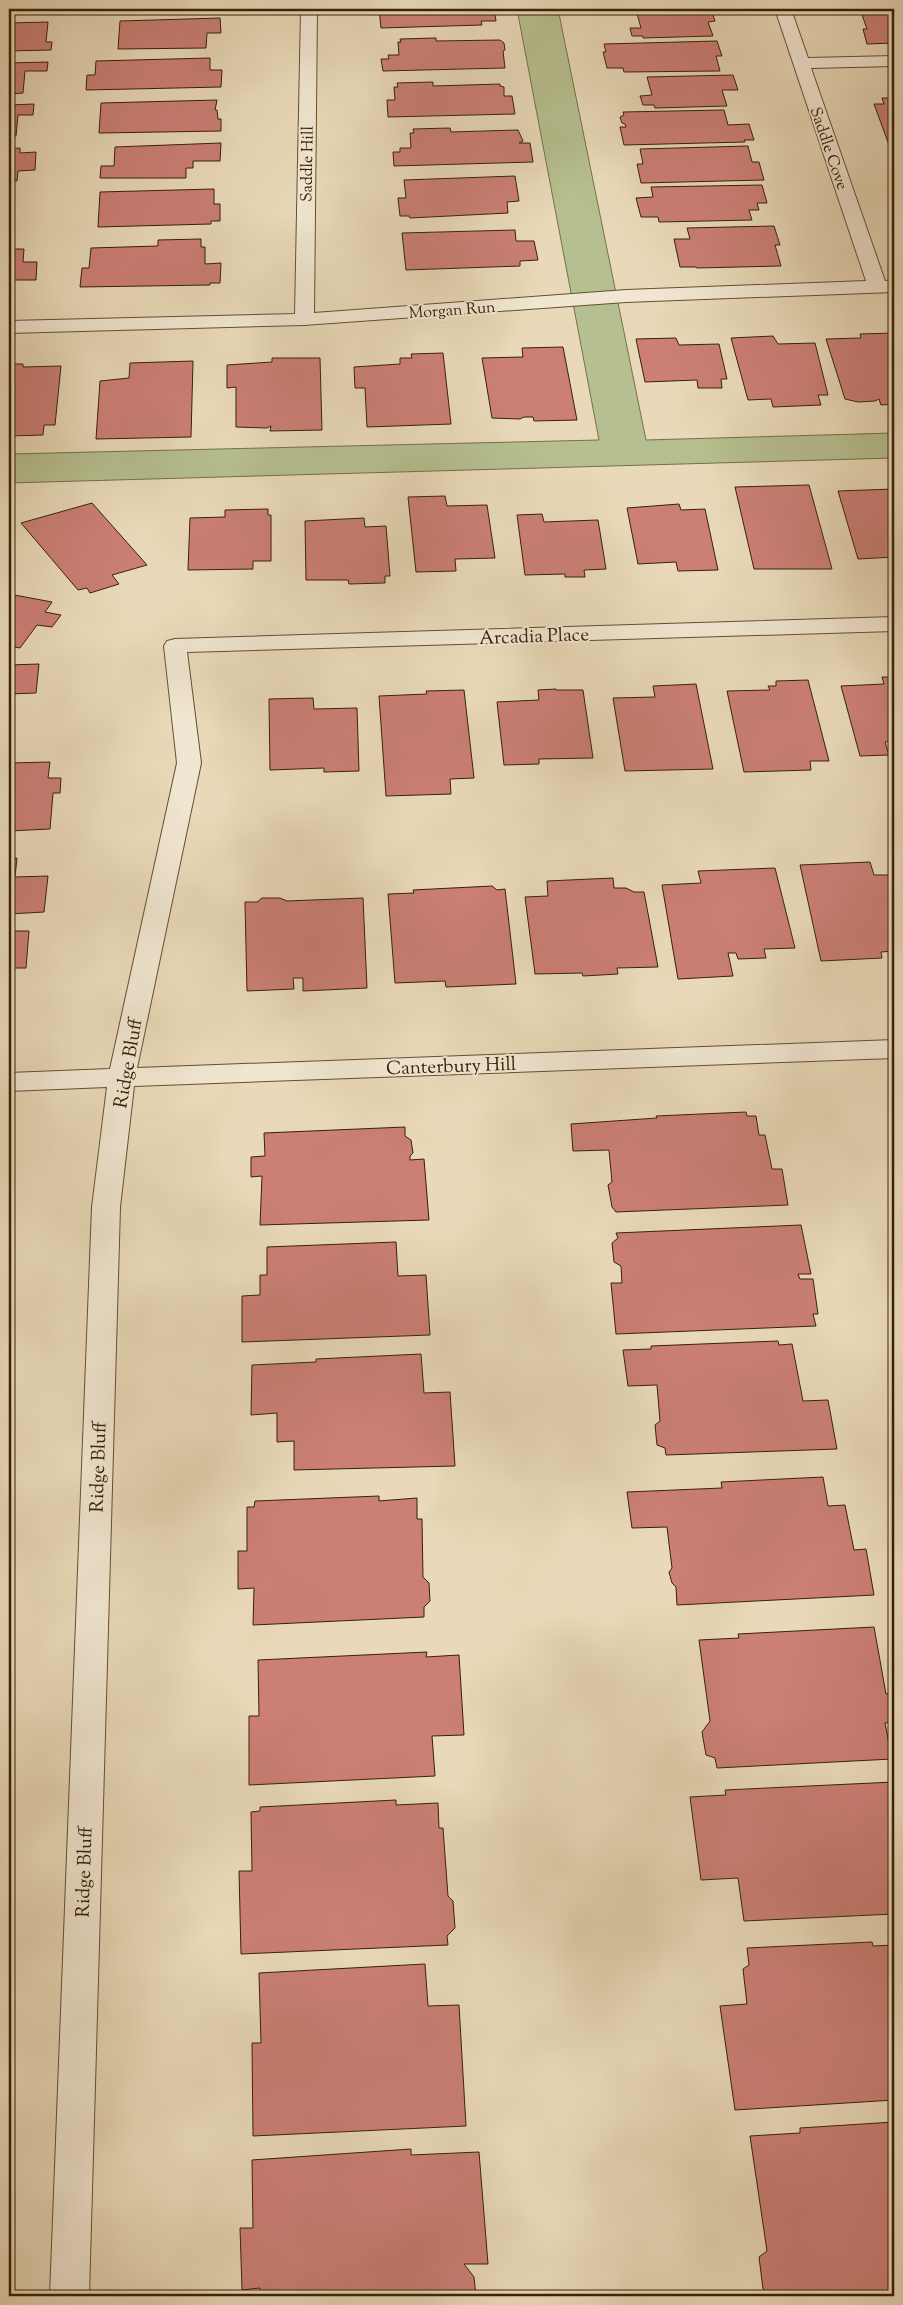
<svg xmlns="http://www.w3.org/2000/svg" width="903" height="2305" viewBox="0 0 903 2305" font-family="'Sorts Mill Goudy',serif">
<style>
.green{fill:#b6bf8f;stroke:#76704a}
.building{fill:#cb7f76;stroke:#372106}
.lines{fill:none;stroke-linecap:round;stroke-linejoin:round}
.minor-casing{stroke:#644f32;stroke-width:2}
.minor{fill:#f1e6d1;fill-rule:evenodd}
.labels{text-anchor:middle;stroke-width:4;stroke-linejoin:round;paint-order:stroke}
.far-street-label{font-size:16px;fill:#372106;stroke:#f1e6d1}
.street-label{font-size:19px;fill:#372106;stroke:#f1e6d1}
</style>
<rect width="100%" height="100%" fill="#e9d9b8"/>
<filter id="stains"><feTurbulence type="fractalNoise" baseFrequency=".004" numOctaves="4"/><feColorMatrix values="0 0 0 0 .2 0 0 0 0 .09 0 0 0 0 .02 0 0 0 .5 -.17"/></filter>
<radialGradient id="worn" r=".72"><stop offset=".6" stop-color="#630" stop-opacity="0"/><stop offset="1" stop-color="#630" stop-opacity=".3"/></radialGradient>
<path class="green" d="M517,9H558L646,440L894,433V458L9,483V454L599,440Z"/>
<g class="building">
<path d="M9,9H50L49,11L9,12Z"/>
<path d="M107,9H209L107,10Z"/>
<path d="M379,9H494L496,21H481L482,25L381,28Z"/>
<path d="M711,9L715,21L708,22L713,36L643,38V36H632L630,28H641L636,10Z"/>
<path d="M894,11V43L867,44L863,29H867L861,12Z"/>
<path d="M220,18L221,33H207L206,48L118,49L120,21Z"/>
<path d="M48,22L46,42H52L51,50L9,51V23Z"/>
<path d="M436,38V41L500,40L504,43L505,50L503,51L505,68L383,71L381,59H389L388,55H399L398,42H401L400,39Z"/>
<path d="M717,41L722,56H716L720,71L624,72L623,68H607L603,52H606L604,44Z"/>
<path d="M210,58V70H222L221,87L86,90L87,75H95L96,61Z"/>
<path d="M48,62L47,71H25L23,93L9,94V63Z"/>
<path d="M733,75L738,90H722L727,106L655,108L654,105H643L640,96L652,95L647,77Z"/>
<path d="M433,82V86L500,84V86L504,87V96H512L515,114L388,117L387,100H395L394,87H398L397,83Z"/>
<path d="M882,98H894V149L889,145L874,104H884Z"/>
<path d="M217,100L215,110H217L218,119H221V131L99,133L101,103Z"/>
<path d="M34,104L33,115H18L16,136H9V105Z"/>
<path d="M724,110L728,125L749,124L754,140H744L745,142L624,145L620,127H626L625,124L622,123L620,117L624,115L623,112Z"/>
<path d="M450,128L451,132L518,130L523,141L519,143H530L533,162L394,166L393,152H400V148H411L410,133H414L413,129Z"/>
<path d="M221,143L220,161H193V168H186V178H100L101,166H114L115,147Z"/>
<path d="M748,146L752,162H759L764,180L641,183L637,164H643L640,149Z"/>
<path d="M20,148V153L36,152L35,170L18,171L17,181H9V149Z"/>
<path d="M515,176L519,201L507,202L508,213L410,218L409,216H400L398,198H406L404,180Z"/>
<path d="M762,185L767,203H757L759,210H749L752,220L659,222L658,217H641L636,198L653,197L651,187Z"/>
<path d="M214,189V204H220V221H211V224L98,227L100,192Z"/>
<path d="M774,226L780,245H775L781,266L697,268L696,267H680L674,239H690L687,228Z"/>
<path d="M515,230L516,241H534L538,260L520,261V266L406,270L402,233Z"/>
<path d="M201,239V247H205V264L221,263L220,283H210V285L80,287L82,268H89L91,248L158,246V240Z"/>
<path d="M9,249H24L23,262H37L36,280H9Z"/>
<path d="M894,333V404L881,405L879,399L875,401L858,402L845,399L826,339L861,338L860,334Z"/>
<path d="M773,336L778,344L815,343L828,395H818L821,405L773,407L771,399L748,400L731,338Z"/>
<path d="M676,338L679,345L719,344L727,379H721L722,388H698L697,380L645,382L636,339Z"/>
<path d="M563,347L577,420L534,421L533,417H524L520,419L492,418L482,358L523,357L522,348Z"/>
<path d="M443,353L451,424L367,427L365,388H355L354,367L400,364V358H412L411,354Z"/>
<path d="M272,358H320L322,430L270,431L271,426L267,428L236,427V387L227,388V365L272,362Z"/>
<path d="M193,361L191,437L96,439L100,381L129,378L130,363Z"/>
<path d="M9,364H23V367L61,366L55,425H44L43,435L9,436Z"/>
<path d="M809,485L832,569H754L735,487Z"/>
<path d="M894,489V557L858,559L838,491Z"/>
<path d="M445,496L447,506L487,505L495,558L455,559L456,571L416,572L408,497Z"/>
<path d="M92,503L147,565L112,575L119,584L90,593L87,588L78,590L21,523Z"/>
<path d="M679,504L681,510L705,509L718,570L678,571L676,562L638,564L627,508Z"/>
<path d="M268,509V515H271V561H253V569L188,570L190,518L225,517V510Z"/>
<path d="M542,514L544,522L598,520L606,569L584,570L585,577H565V574L525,575L517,515Z"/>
<path d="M364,518L365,527L386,526L390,576H385V583L349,584L348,580H306L305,521Z"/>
<path d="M9,594L52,602L45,612L61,615L52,627L37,625L20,648L9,646Z"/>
<path d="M39,664L36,693L9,694V702V665Z"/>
<path d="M882,677H894V741L885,742L889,755L860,756L841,686L884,684Z"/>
<path d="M808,680L829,761H810L811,770L744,772L727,691L770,690L768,686H776V681Z"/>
<path d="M696,684L713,769L625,771L613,698L655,697L653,686Z"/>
<path d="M556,689V690H583L593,758L539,759V764L504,765L497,702L539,700L538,690Z"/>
<path d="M464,690L474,778L450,779L451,794L386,796L379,696L427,694L426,691Z"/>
<path d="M313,698L314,709L357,708L359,771L324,772V768L270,770L269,699Z"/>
<path d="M50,762L48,778H61L60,793H53L50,829L9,831V763Z"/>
<path d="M17,858L15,877L48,876L44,912L9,914V859Z"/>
<path d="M870,862L874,875H894V951L881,952L882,958L821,961L800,865Z"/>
<path d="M775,868L795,948L764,949L766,958L738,959L736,953H728L733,976L678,979L662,885L701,883L698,871Z"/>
<path d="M613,878L614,888H626L634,892H644L658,967L617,968L618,974L583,976L582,973L535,974L525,897L548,896L547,881Z"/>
<path d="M492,886L497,890L505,889L516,984L446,987L445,981L395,983L388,894L414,893L413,890Z"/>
<path d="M262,898H280L287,901L363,898L367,988L303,991V978H293L294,989L247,991L245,902H257Z"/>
<path d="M9,931H29L26,968H9Z"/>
<path d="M746,1112L747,1116H756L759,1135H765L772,1169H782L788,1205L616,1212L612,1207L608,1185L612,1182L609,1150L573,1151L571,1124L657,1118L656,1116Z"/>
<path d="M405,1127V1136L411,1140L413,1153L410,1156V1160L424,1159L429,1220L260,1225L262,1176L251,1177V1157L265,1156L264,1133Z"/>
<path d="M801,1225L811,1274H798L800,1279H813L818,1314H813L816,1326L616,1334L611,1283H622L621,1266L614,1262L612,1243L618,1238L616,1233Z"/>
<path d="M396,1242L398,1276L426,1275L430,1335L242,1342V1296L260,1295V1275H267V1247Z"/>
<path d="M778,1341L779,1345L792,1344L803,1401L828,1400L837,1449L666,1455L665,1448L657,1445L655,1425L660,1421L657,1385L628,1386L623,1350L651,1349V1346Z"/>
<path d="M421,1354L424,1393L450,1392L455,1466L294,1470V1441L277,1442V1413L251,1415L252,1365L316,1362V1359Z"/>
<path d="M823,1477L828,1506L845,1505L854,1550L866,1549L874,1595L677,1605L676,1587L672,1583L669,1572L672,1568L667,1527L632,1528L627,1492L722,1488L721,1482Z"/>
<path d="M379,1496V1501L417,1498V1519H422L423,1577L429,1583L430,1601L424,1607V1617L253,1625L254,1588L238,1589V1551H247V1507H254L255,1501Z"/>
<path d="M874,1627L886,1694L894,1693V1722L885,1723L892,1759L717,1768L715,1758L706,1755L702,1732L710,1721L699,1640L739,1638L738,1634Z"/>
<path d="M427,1652L426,1657L459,1655L464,1735L432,1736L435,1776L249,1785V1716H259L258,1660Z"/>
<path d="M894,1782V1914L744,1921L738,1878L701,1880L690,1797L726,1795L725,1790Z"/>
<path d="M396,1800V1805L438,1803L439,1828H443L448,1896L453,1901L455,1928L447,1936L448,1945L241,1954L239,1871H252L251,1812L260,1811V1807Z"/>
<path d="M872,1942L873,1946L894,1945V2100L735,2110L720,2006L747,2004L743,1969L749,1965L747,1948Z"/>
<path d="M425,1964L428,2006L459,2005L466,2126L253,2136L252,2043H261L259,1973Z"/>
<path d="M894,2122V2296H773L763,2289L759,2257L767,2251L750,2136L800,2133V2128Z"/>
<path d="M411,2149V2155L479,2152L488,2264H464L474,2277L476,2296H261L260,2288L242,2290L240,2228H253L252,2160Z"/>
</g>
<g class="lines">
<defs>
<g id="minor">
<path d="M301,9H317L314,313L626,290L866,281L775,9H791L808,58L894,56V66L811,68L885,281L894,280V292L626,302L304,325L9,333V321L295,314Z"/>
<path d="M894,617V631L187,652L201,763L137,1068L894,1040V1058L134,1086L120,1207L89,2296H50L92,1207L107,1087L9,1091V1073L110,1069L177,763L164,646L167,641L175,639Z"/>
</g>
</defs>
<use href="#minor" class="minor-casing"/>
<use href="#minor" class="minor"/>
</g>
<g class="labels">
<g class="far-street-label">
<text transform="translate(830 148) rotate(71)" y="6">Saddle Cove</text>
<text transform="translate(306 164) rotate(-89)" y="6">Saddle Hill</text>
<text transform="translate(452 309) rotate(-4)" y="6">Morgan Run</text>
</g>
<g class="street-label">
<text transform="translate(534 635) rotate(-2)" y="7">Arcadia Place</text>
<text transform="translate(127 1063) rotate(-80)" y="7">Ridge Bluff</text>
<text transform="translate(451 1065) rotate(-2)" y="7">Canterbury Hill</text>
<text transform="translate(97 1467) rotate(-88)" y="7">Ridge Bluff</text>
<text transform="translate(83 1872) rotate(-88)" y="7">Ridge Bluff</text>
</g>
</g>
<rect width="903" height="2305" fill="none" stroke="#e9d9b8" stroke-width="30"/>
<rect x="10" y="10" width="883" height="2285" fill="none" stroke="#372106" stroke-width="2.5"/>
<rect x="15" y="15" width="873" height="2275" fill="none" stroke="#372106"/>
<rect width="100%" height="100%" filter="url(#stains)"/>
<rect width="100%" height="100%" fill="url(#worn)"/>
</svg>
